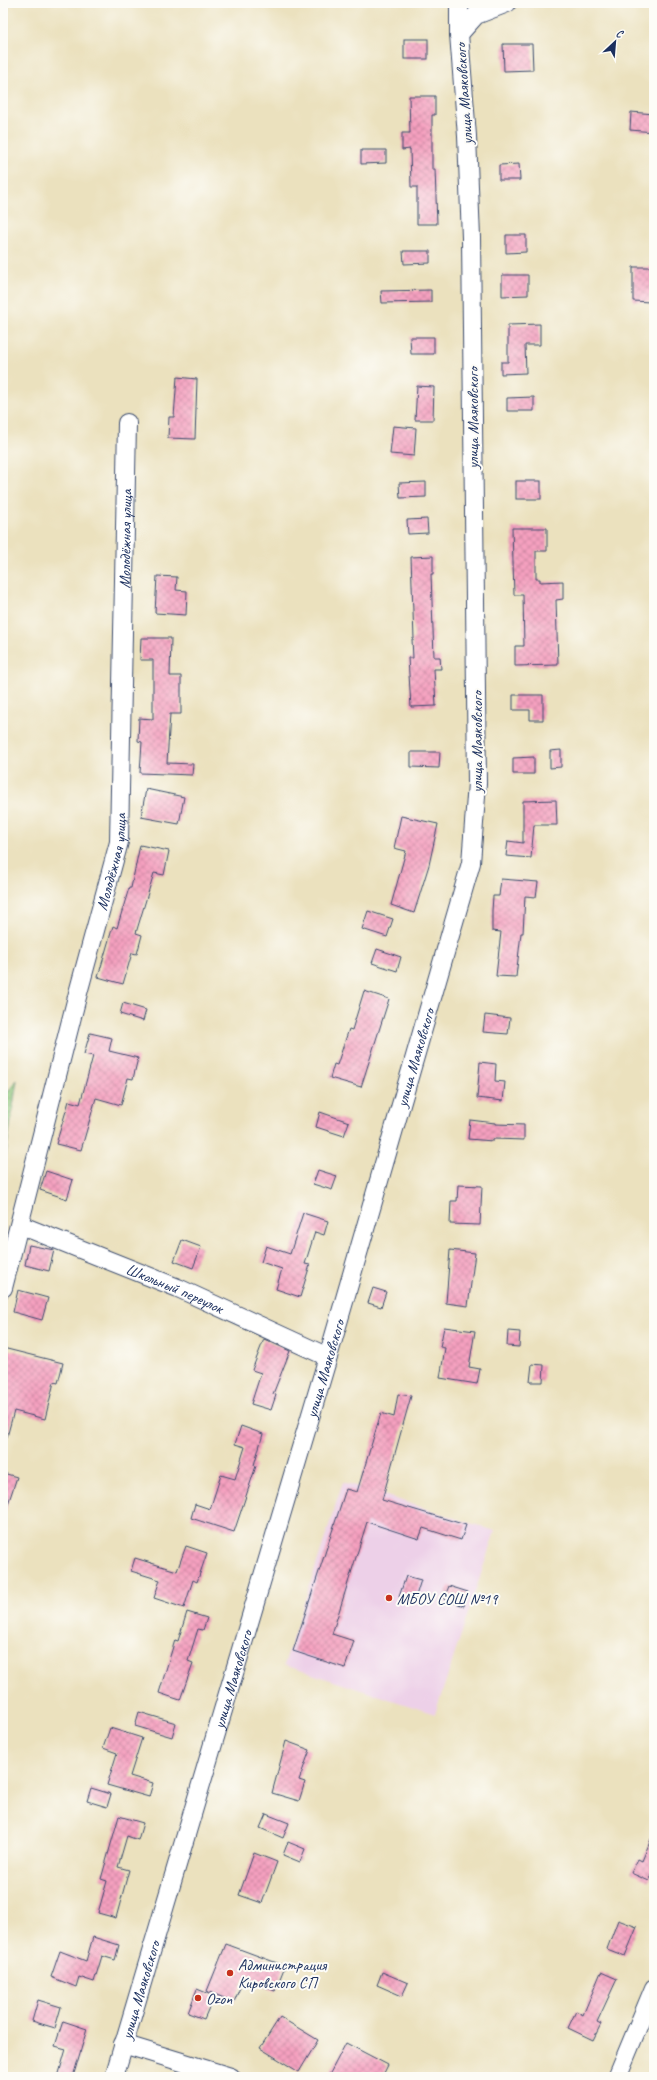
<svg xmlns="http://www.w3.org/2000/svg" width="657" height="2080" viewBox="0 0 657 2080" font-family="Caveat,sans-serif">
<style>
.built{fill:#edd0e8}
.grass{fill:url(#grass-dots);stroke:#567c6c}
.building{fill:url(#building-cross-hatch)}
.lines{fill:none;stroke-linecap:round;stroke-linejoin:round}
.minor-casing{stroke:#3a4a6c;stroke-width:20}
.minor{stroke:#fff;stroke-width:18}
.poi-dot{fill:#c8321e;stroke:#fdfcf7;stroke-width:1.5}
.labels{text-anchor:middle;stroke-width:4;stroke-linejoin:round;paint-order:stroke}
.street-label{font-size:16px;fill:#1b2f5e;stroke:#fdfcf7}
.poi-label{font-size:16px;fill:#1b2f5e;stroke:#fdfcf7;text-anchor:start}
</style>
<defs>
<pattern id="grass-dots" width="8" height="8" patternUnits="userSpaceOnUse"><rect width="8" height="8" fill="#90c87b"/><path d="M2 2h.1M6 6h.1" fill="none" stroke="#75a368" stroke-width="1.8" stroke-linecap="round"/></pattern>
<pattern id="building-cross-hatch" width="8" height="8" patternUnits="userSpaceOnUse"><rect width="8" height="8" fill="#f5a0bf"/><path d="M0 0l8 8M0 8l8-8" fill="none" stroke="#c6839e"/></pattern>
</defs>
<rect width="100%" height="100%" fill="#fdfcf7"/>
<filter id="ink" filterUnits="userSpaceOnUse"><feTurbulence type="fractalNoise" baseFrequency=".025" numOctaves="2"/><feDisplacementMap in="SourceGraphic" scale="8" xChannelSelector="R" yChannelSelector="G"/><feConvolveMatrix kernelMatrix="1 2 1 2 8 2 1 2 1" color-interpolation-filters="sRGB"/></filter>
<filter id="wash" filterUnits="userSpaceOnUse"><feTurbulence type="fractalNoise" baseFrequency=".012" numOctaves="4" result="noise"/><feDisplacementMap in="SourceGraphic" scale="16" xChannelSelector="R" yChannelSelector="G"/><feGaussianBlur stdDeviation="0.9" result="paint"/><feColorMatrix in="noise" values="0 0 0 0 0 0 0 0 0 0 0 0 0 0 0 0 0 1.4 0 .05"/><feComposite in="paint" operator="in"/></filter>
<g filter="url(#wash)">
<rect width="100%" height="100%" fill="#ebe1be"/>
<path class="built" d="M343,1482L495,1531L435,1714L284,1665Z"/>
<path class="grass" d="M17,1080L3,1175V1098Z"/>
<g id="blocks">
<g class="building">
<rect x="404" y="39" width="24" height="20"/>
<path d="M503,44H532L533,70L504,71Z"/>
<path d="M409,96H435V115H432V169H435L437,224H417V187H411L410,149L402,150V133H410Z"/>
<path d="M631,112L654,114V132L630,130Z"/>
<path d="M361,150H386V163L361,164Z"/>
<path d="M519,164L520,180H499V165Z"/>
<path d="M506,235H526V252L506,253Z"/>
<path d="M403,251H430V263L404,264Z"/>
<path d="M633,267H654V294H650V302L633,301Z"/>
<path d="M502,275H528V295L502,296Z"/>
<path d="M431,290V302L382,303L381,291Z"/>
<path d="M540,324V345H525L526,373L501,374V362H508V325Z"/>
<path d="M410,337H434V354H411Z"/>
<path d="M177,377L197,379L195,439L168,438L169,417H174Z"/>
<path d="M417,386L434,387L433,420H415Z"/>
<path d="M534,397V411H507V398Z"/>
<path d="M393,426L416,428L414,456L390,454Z"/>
<rect x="516" y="481" width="25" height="18"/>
<path d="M426,482V497L400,498L399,483Z"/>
<path d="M427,519L428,533L408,534L407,520Z"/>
<path d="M512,528H547V551H536V579H540V582L563,581V599L556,600L558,665L515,666V646H524L523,595H514Z"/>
<path d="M433,556V574H431L434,657H440L441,669H434L436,706L411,707L408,658H413L412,639H414L411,557Z"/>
<path d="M157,576L177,577L176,590L187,591L186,615L155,613Z"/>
<path d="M141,638H171L170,676H181V714H170L167,763L193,764L192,775L140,773L142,742L138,741L139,718L153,719V660H140Z"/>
<path d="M513,695H543V720H530V710H513Z"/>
<path d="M561,750V767L550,768V751Z"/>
<path d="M411,752H440L439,768L411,767Z"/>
<path d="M534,757V774H513V758Z"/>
<path d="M146,789L184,797L179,824L141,817Z"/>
<path d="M556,800L557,825H534L531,858L506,856L508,841L523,843V801Z"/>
<path d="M401,816L438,824L429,865L414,913L391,905L406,851L394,848Z"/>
<path d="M140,845L169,851L164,875L154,873L136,933L142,935L137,954L132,953L123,984L98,977L113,926L117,928L129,888H131Z"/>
<path d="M501,879L538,882L536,897L525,896L523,933H521L516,977L496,976L501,932L492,931V911L493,896H499Z"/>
<path d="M368,911L393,919L387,937L362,929Z"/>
<path d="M377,949L401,957L397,971L372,963Z"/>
<path d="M364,991L389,999L361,1087L330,1078L334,1064L337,1065L349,1029L352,1030Z"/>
<path d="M123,1003L146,1010L143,1021L120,1014Z"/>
<path d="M485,1015L510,1018L508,1034L483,1032Z"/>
<path d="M90,1033L112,1038L109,1051L138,1058L133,1079L128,1078L121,1105L96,1098L81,1150L56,1144L69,1101L80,1104L93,1056L84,1054Z"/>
<path d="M480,1062L496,1064L495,1081L505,1082L503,1101L477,1098Z"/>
<path d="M320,1112L349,1122L344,1136L316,1127Z"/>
<path d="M470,1120L495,1123V1124L524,1125V1140L494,1139L493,1141L468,1139Z"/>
<path d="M318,1170L337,1176L332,1190L313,1184Z"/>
<path d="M46,1171L73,1180L67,1199L40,1190Z"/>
<path d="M458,1185L482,1186L480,1225L450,1224L451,1201H457Z"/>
<path d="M303,1213L328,1221L324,1235L315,1232L305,1264L310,1265L300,1297L276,1289L282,1269L261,1262L266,1246L290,1254Z"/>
<path d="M182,1240L201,1247L193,1268L174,1261Z"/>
<path d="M29,1245L54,1250L49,1271L25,1265Z"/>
<path d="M450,1250L475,1253L468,1306L446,1303Z"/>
<path d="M373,1288L386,1292L381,1307L368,1303Z"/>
<path d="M18,1290L48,1298L42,1320L13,1312Z"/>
<path d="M444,1327L475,1331L469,1367L480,1369L477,1384L440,1378L445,1348L440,1347Z"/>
<path d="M508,1331L520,1332L519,1347L507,1346Z"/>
<path d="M264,1339L290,1351L273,1394L276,1395L271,1410L251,1404L261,1373L252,1370Z"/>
<path d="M3,1348L63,1363L58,1383L54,1382L45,1419L14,1411L7,1437H3Z"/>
<path d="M532,1364L544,1365L543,1382H530Z"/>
<path d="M398,1394L411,1396L382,1500L466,1525L461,1540L423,1528L419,1539L367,1522L332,1634L354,1641L345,1668L293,1651L346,1489L357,1492L381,1413L394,1417Z"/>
<path d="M241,1426L263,1434L254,1465L256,1466L234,1532L191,1518L195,1504L210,1509L221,1475L235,1479L245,1447L235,1444Z"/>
<path d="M3,1473L17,1477L5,1513L3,1512Z"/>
<path d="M186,1546L207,1553L197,1582L193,1580L184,1608L154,1598L160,1580L131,1571L135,1558L177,1571Z"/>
<path d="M406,1576L421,1580L414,1602L399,1597Z"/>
<path d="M449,1586L468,1592L464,1606L444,1599Z"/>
<path d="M187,1612L207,1618L203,1630L198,1629L188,1661L193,1663L180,1700L159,1693L175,1640L178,1641Z"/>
<path d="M139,1712L176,1723L172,1737L135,1726Z"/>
<path d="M110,1728L142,1738L130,1776L153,1783L149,1797L107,1785L117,1753L103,1748Z"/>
<path d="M286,1741L310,1750L299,1780L305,1782L299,1801L272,1793Z"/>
<path d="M91,1788L111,1794L107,1807L87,1801Z"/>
<path d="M266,1814L289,1823L283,1838L260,1828Z"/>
<path d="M119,1816L143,1823L138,1840L127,1836L118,1867L129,1870L116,1918L98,1913L107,1881L101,1879Z"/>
<path d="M654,1832V1871L649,1881L631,1873L638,1859L642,1861Z"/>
<path d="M288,1842L305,1849L300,1862L283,1855Z"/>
<path d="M254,1853L277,1862L262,1903L239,1895Z"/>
<path d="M618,1920L637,1927L625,1956L607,1949Z"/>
<path d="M93,1937L119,1945L115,1960L102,1956L94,1982L79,1977L76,1987L51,1977L60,1951L86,1961Z"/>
<path d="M226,1944L285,1966L275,1991L244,1978L234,2002L207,1991Z"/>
<path d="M382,1972L408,1983L402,1996L377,1985Z"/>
<path d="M601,1972L617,1979L597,2022L601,2024L593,2040L568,2028L576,2011L583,2015Z"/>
<path d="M197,1989L214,1996L204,2019L188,2013Z"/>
<path d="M38,2000L61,2007L55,2028L32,2021Z"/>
<path d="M280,2017L318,2040L299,2072L260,2048Z"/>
<path d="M63,2021L87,2029L73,2077H58L66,2049L55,2046Z"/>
<path d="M346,2043L388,2065L382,2077H328Z"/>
</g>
</g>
</g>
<g filter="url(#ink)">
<use href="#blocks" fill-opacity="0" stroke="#3a4a6c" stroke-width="1"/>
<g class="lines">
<defs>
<g id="minor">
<path d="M459,34L476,15L507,3"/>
<path id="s1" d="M20,1225L178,1288L328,1357"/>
<path id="s2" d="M3,1288L78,993L119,842L127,423"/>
<path d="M123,2044L231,2077"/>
<path id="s3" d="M114,2077L328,1357L471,863L477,783L471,238L467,136L459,34V3"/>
<path d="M617,2077L654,1988"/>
</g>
</defs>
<use href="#minor" class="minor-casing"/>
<use href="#minor" class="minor"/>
</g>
</g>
<g class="poi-dot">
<circle cx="389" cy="1598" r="4"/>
<circle cx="230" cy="1973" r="4"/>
<circle cx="198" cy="1998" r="4"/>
</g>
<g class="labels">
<g class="street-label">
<text transform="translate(463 94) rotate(-94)" y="6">улица Маяковского</text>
<text transform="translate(472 418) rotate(-90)" y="6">улица Маяковского</text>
<text dy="6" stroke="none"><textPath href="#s2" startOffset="764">Молодёжная улица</textPath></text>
<text transform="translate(476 742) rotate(-90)" y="6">улица Маяковского</text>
<text dy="6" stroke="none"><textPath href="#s2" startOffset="440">Молодёжная улица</textPath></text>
<text dy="6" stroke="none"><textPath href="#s3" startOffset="1063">улица Маяковского</textPath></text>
<text dy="6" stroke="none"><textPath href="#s1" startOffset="167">Школьный переулок</textPath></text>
<text dy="6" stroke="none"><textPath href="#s3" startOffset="739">улица Маяковского</textPath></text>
<text dy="6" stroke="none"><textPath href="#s3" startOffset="415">улица Маяковского</textPath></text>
<text dy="6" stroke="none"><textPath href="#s3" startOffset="91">улица Маяковского</textPath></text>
</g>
<g class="poi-label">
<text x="397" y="1604">МБОУ СОШ №19</text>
<text x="238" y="1970">Администрация<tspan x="238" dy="18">Кировского СП</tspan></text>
<text x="206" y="2004">Ozon</text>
</g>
</g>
<rect width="657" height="2080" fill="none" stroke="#fdfcf7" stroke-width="16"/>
<g transform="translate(615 42) rotate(26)" stroke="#fdfcf7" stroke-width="3" paint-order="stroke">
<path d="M0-3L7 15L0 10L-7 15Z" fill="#1b2f5e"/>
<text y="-6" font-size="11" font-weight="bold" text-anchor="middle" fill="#1b2f5e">С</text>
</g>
</svg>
